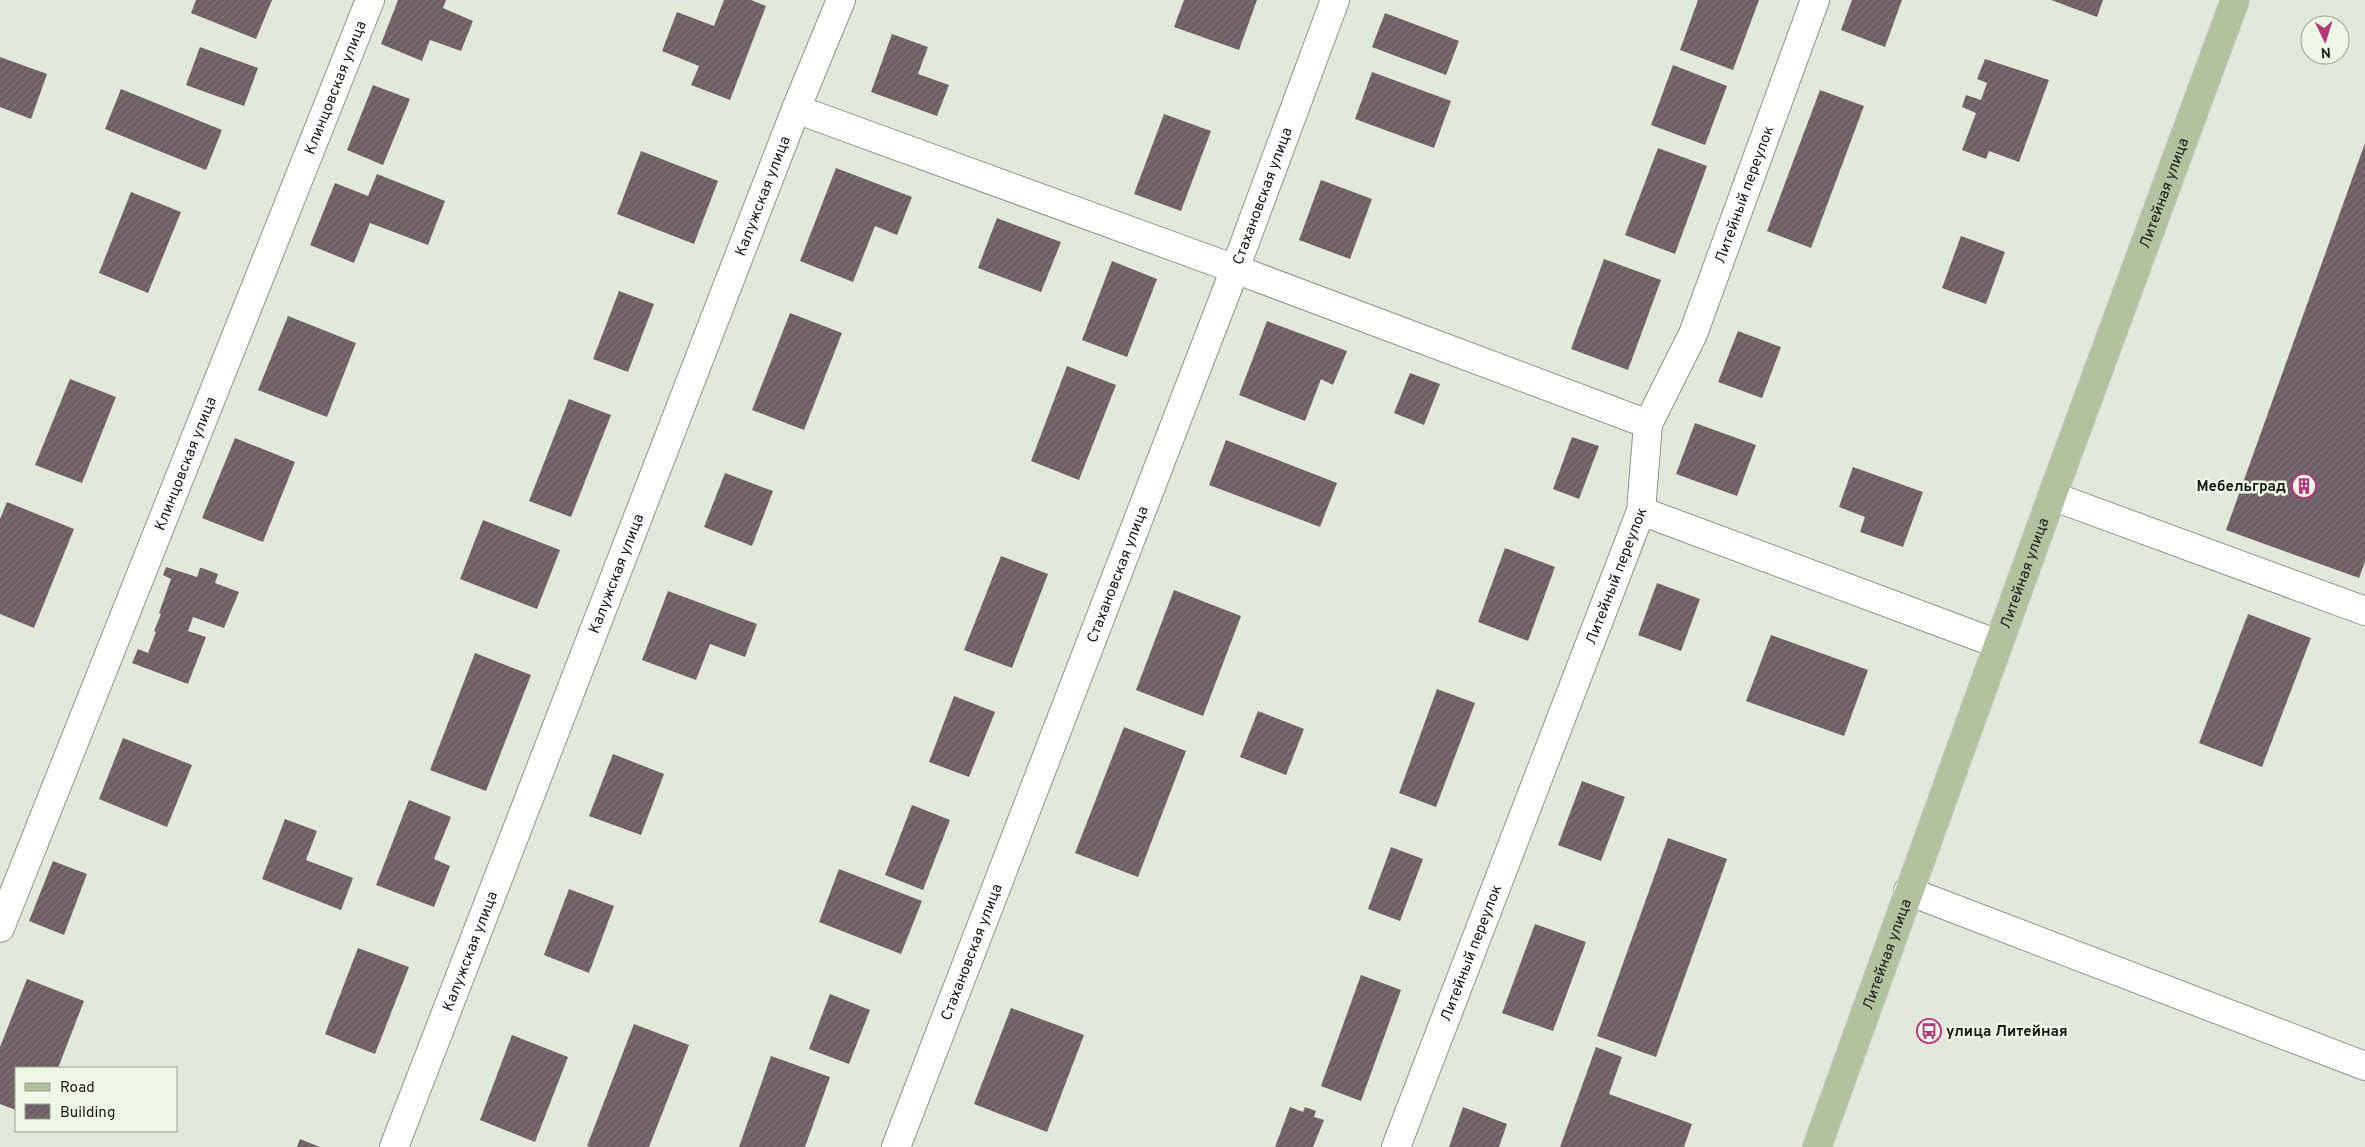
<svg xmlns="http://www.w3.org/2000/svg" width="2365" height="1147" viewBox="0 0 2365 1147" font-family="Overpass,sans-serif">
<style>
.building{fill:url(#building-hatch)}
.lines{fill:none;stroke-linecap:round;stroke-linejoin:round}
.minor-casing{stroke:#8d9486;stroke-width:30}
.major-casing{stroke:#c8c8c7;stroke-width:30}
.minor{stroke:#fff;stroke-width:28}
.major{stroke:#b2c29e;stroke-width:28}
.labels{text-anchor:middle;stroke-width:5;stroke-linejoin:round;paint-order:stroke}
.street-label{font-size:15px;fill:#181a15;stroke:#eff7e7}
.poi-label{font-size:15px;font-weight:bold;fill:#181a15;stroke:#eff7e7;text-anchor:end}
</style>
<defs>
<pattern id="building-hatch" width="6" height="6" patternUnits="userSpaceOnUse" patternTransform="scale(1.25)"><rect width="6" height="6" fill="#6d5e64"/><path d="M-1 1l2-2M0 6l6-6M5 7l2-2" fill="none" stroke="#807579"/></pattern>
</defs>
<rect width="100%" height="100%" fill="#e2e9da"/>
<g class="building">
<path d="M196,0H272L256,39L191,13Z"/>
<path d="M398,0H446L443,8L473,21L461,51L430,40L422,61L381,44Z"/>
<path d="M724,0H751L766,6L730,100L691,85L699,66L662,51L677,12L714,26Z"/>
<path d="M1184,0H1257L1239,50L1174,27Z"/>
<path d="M1698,0H1759L1733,70L1680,50Z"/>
<path d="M1852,0H1902L1885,47L1841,30Z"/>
<path d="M2051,0H2103L2097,17Z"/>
<path d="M1385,13L1459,41L1446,75L1372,47Z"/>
<path d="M892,34L928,47L918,74L949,85L937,116L871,92Z"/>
<path d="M200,47L258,68L244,106L186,85Z"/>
<path d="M0,57L47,74L31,119L0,107Z"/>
<path d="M1985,59L2049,80L2019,162L1989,151L1986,159L1962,150L1976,113L1962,107L1966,95L1981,100L1987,83L1977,79Z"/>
<path d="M1673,65L1727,86L1705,145L1651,125Z"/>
<path d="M1372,72L1451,101L1434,148L1355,119Z"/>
<path d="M373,85L410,99L383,165L347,150Z"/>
<path d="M121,89L222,130L206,170L105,129Z"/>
<path d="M1820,90L1864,106L1811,248L1767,231Z"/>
<path d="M1164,114L1211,131L1181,211L1134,194Z"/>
<path d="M2365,143V562L2359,578L2226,530Z"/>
<path d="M1658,148L1707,166L1675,254L1625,235Z"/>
<path d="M641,151L718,181L694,244L617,214Z"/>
<path d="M836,168L912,197L897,235L875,226L853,282L800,261Z"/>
<path d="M377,174L445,201L428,245L370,223L354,263L310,245L335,183L368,196Z"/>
<path d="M1321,180L1372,199L1350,259L1299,240Z"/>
<path d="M131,192L181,212L148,293L99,273Z"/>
<path d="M997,218L1061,242L1041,292L978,268Z"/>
<path d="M1961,236L2005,252L1986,304L1942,288Z"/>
<path d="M1604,259L1661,280L1628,370L1571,349Z"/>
<path d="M1112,261L1157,279L1127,357L1082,340Z"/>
<path d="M619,291L654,304L628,372L593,359Z"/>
<path d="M790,313L842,333L804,430L752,410Z"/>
<path d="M288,316L356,343L327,417L258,390Z"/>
<path d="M1267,321L1347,351L1333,385L1321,379L1305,421L1239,395Z"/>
<path d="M1738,331L1781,347L1762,398L1718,382Z"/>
<path d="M1067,366L1116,385L1079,480L1031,461Z"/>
<path d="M1410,373L1440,384L1424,425L1394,413Z"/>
<path d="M70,379L116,397L82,483L35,465Z"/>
<path d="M569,399L611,415L571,517L529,501Z"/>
<path d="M1695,423L1756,445L1737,496L1676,474Z"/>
<path d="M1572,437L1599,446L1579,499L1553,489Z"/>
<path d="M235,438L295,462L263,542L202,518Z"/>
<path d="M1226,440L1337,483L1320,527L1209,485Z"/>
<path d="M1853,467L1923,492L1903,547L1860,532L1865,517L1839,507Z"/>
<path d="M725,473L773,491L752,546L704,527Z"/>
<path d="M7,502L74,529L34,628L0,614V519Z"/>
<path d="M483,520L560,550L537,609L460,579Z"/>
<path d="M1505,548L1555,567L1528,641L1478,622Z"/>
<path d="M1001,556L1048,574L1012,668L964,650Z"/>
<path d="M166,567L197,577L200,568H202L218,574L215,583L239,592L224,628L193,617L188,631L206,637L188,684L132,663L138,649L148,653L156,632L154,631L161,614L159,613L171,579L163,575Z"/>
<path d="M1657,583L1700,599L1681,651L1638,635Z"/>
<path d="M1174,590L1241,616L1203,716L1136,690Z"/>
<path d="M668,591L757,624L745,657L710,644L696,680L642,660Z"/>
<path d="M2248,614L2311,638L2262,767L2199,743Z"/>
<path d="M1771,635L1868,670L1844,736L1746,701Z"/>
<path d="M475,653L531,675L486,791L430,770Z"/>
<path d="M1437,689L1475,703L1436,807L1399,793Z"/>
<path d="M954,696L995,712L969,777L929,762Z"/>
<path d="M1258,711L1304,729L1286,775L1240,757Z"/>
<path d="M1124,727L1186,751L1138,877L1075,853Z"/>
<path d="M123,738L192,765L167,827L99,799Z"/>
<path d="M613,754L664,774L641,835L589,816Z"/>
<path d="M1582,781L1625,797L1601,861L1558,845Z"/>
<path d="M409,800L451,817L434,859L450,866L434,907L376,885Z"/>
<path d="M912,805L950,820L923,890L885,875Z"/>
<path d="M285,819L317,831L306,860L353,878L341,910L262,879Z"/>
<path d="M1668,838L1727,859L1656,1057L1597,1036Z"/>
<path d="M1391,847L1423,859L1400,921L1368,909Z"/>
<path d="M53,861L87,874L64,935L29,921Z"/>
<path d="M839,869L922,901L901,954L819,922Z"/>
<path d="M569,889L614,906L589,973L544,955Z"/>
<path d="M1535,924L1586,942L1553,1031L1502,1013Z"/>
<path d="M358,948L409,967L375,1054L325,1034Z"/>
<path d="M1361,975L1401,990L1361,1101L1321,1086Z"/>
<path d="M27,979L84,1001L58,1068H16V1110L0,1104V1047Z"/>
<path d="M830,994L870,1010L849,1064L809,1049Z"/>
<path d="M1011,1008L1084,1035L1047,1132L974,1104Z"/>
<path d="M634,1024L689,1045L649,1147H591L587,1146Z"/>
<path d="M512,1035L568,1057L535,1142L480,1120Z"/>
<path d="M1596,1047L1622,1057L1609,1094L1692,1124L1684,1147H1560Z"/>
<path d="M771,1056L830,1077L805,1147H739Z"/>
<path d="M1290,1107L1303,1112L1305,1107L1316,1111L1314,1117L1324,1120L1313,1147H1275Z"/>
<path d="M1463,1107L1507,1124L1499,1147H1449Z"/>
<path d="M300,1139L320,1147H297Z"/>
</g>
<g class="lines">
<defs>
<g id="minor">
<path d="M796,109L1235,269L1648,424"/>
<path d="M2052,496L2365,611"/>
<path d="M1641,511L1998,644"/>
<path d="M1908,891L2365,1066"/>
<path id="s1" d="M0,928L370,0"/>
<path id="s2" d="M394,1147L796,109L841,0"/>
<path id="s3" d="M896,1147L1235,269L1335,0"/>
<path id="s4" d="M1396,1147L1641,511L1648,424L1693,334L1815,0"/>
</g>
<g id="major">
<path id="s5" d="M1817,1147L2052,496L2235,0"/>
</g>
</defs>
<use href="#minor" class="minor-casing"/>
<use href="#major" class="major-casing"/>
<use href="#minor" class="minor"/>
<use href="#major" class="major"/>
</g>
<defs>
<symbol id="building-ring" viewBox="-11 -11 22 22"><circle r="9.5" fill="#eff7e7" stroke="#b9357b" stroke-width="1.5"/><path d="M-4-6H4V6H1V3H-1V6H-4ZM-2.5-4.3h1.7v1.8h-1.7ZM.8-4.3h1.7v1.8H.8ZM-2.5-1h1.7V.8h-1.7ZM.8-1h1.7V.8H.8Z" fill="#b9357b"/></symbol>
<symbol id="bus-ring" viewBox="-11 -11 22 22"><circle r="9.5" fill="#eff7e7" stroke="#b9357b" stroke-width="1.5"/><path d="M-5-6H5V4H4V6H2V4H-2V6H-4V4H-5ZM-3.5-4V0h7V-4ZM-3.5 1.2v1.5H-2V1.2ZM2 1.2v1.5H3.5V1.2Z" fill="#b9357b"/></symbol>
</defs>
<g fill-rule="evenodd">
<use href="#building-ring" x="2290" y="472" width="28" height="28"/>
<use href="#bus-ring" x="1915" y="1017" width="28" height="28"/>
</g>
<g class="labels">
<g class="street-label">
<text dy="5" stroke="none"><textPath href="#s1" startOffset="905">Клинцовская улица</textPath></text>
<text dy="5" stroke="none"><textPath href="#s5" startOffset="1015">Литейная улица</textPath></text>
<text dy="5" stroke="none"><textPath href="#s2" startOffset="1020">Калужская улица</textPath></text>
<text dy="5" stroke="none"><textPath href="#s4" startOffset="1018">Литейный переулок</textPath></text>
<text dy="5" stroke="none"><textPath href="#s3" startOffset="1019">Стахановская улица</textPath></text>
<text dy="5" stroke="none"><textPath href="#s1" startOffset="500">Клинцовская улица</textPath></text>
<text dy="5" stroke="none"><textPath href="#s2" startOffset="615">Калужская улица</textPath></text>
<text dy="5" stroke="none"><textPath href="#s5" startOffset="610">Литейная улица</textPath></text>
<text dy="5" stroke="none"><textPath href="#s3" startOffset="614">Стахановская улица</textPath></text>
<text dy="5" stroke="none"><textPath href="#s4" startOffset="612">Литейный переулок</textPath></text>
<text dy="5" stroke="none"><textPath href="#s2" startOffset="210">Калужская улица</textPath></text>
<text dy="5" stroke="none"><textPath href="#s3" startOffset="209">Стахановская улица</textPath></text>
<text dy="5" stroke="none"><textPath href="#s4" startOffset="208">Литейный переулок</textPath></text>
<text dy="5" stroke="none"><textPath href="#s5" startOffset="205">Литейная улица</textPath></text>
</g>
<g class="poi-label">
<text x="2286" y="491">Мебельград</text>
<text x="1946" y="1036" text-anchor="start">улица Литейная</text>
</g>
</g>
<rect x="15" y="1067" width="162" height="65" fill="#eff7e7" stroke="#999f93"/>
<rect x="25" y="1083" width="25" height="8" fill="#b2c29e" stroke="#999f93"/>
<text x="60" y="1092" font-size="15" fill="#181a15">Road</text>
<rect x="25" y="1104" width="25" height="15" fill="url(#building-hatch)" stroke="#999f93"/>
<text x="60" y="1117" font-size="15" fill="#181a15">Building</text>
<g transform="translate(2325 40) rotate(176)"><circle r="24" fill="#eff7e7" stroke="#999f93"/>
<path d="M0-4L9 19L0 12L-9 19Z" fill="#b9357b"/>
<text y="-8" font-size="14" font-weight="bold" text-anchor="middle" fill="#181a15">N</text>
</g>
</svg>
